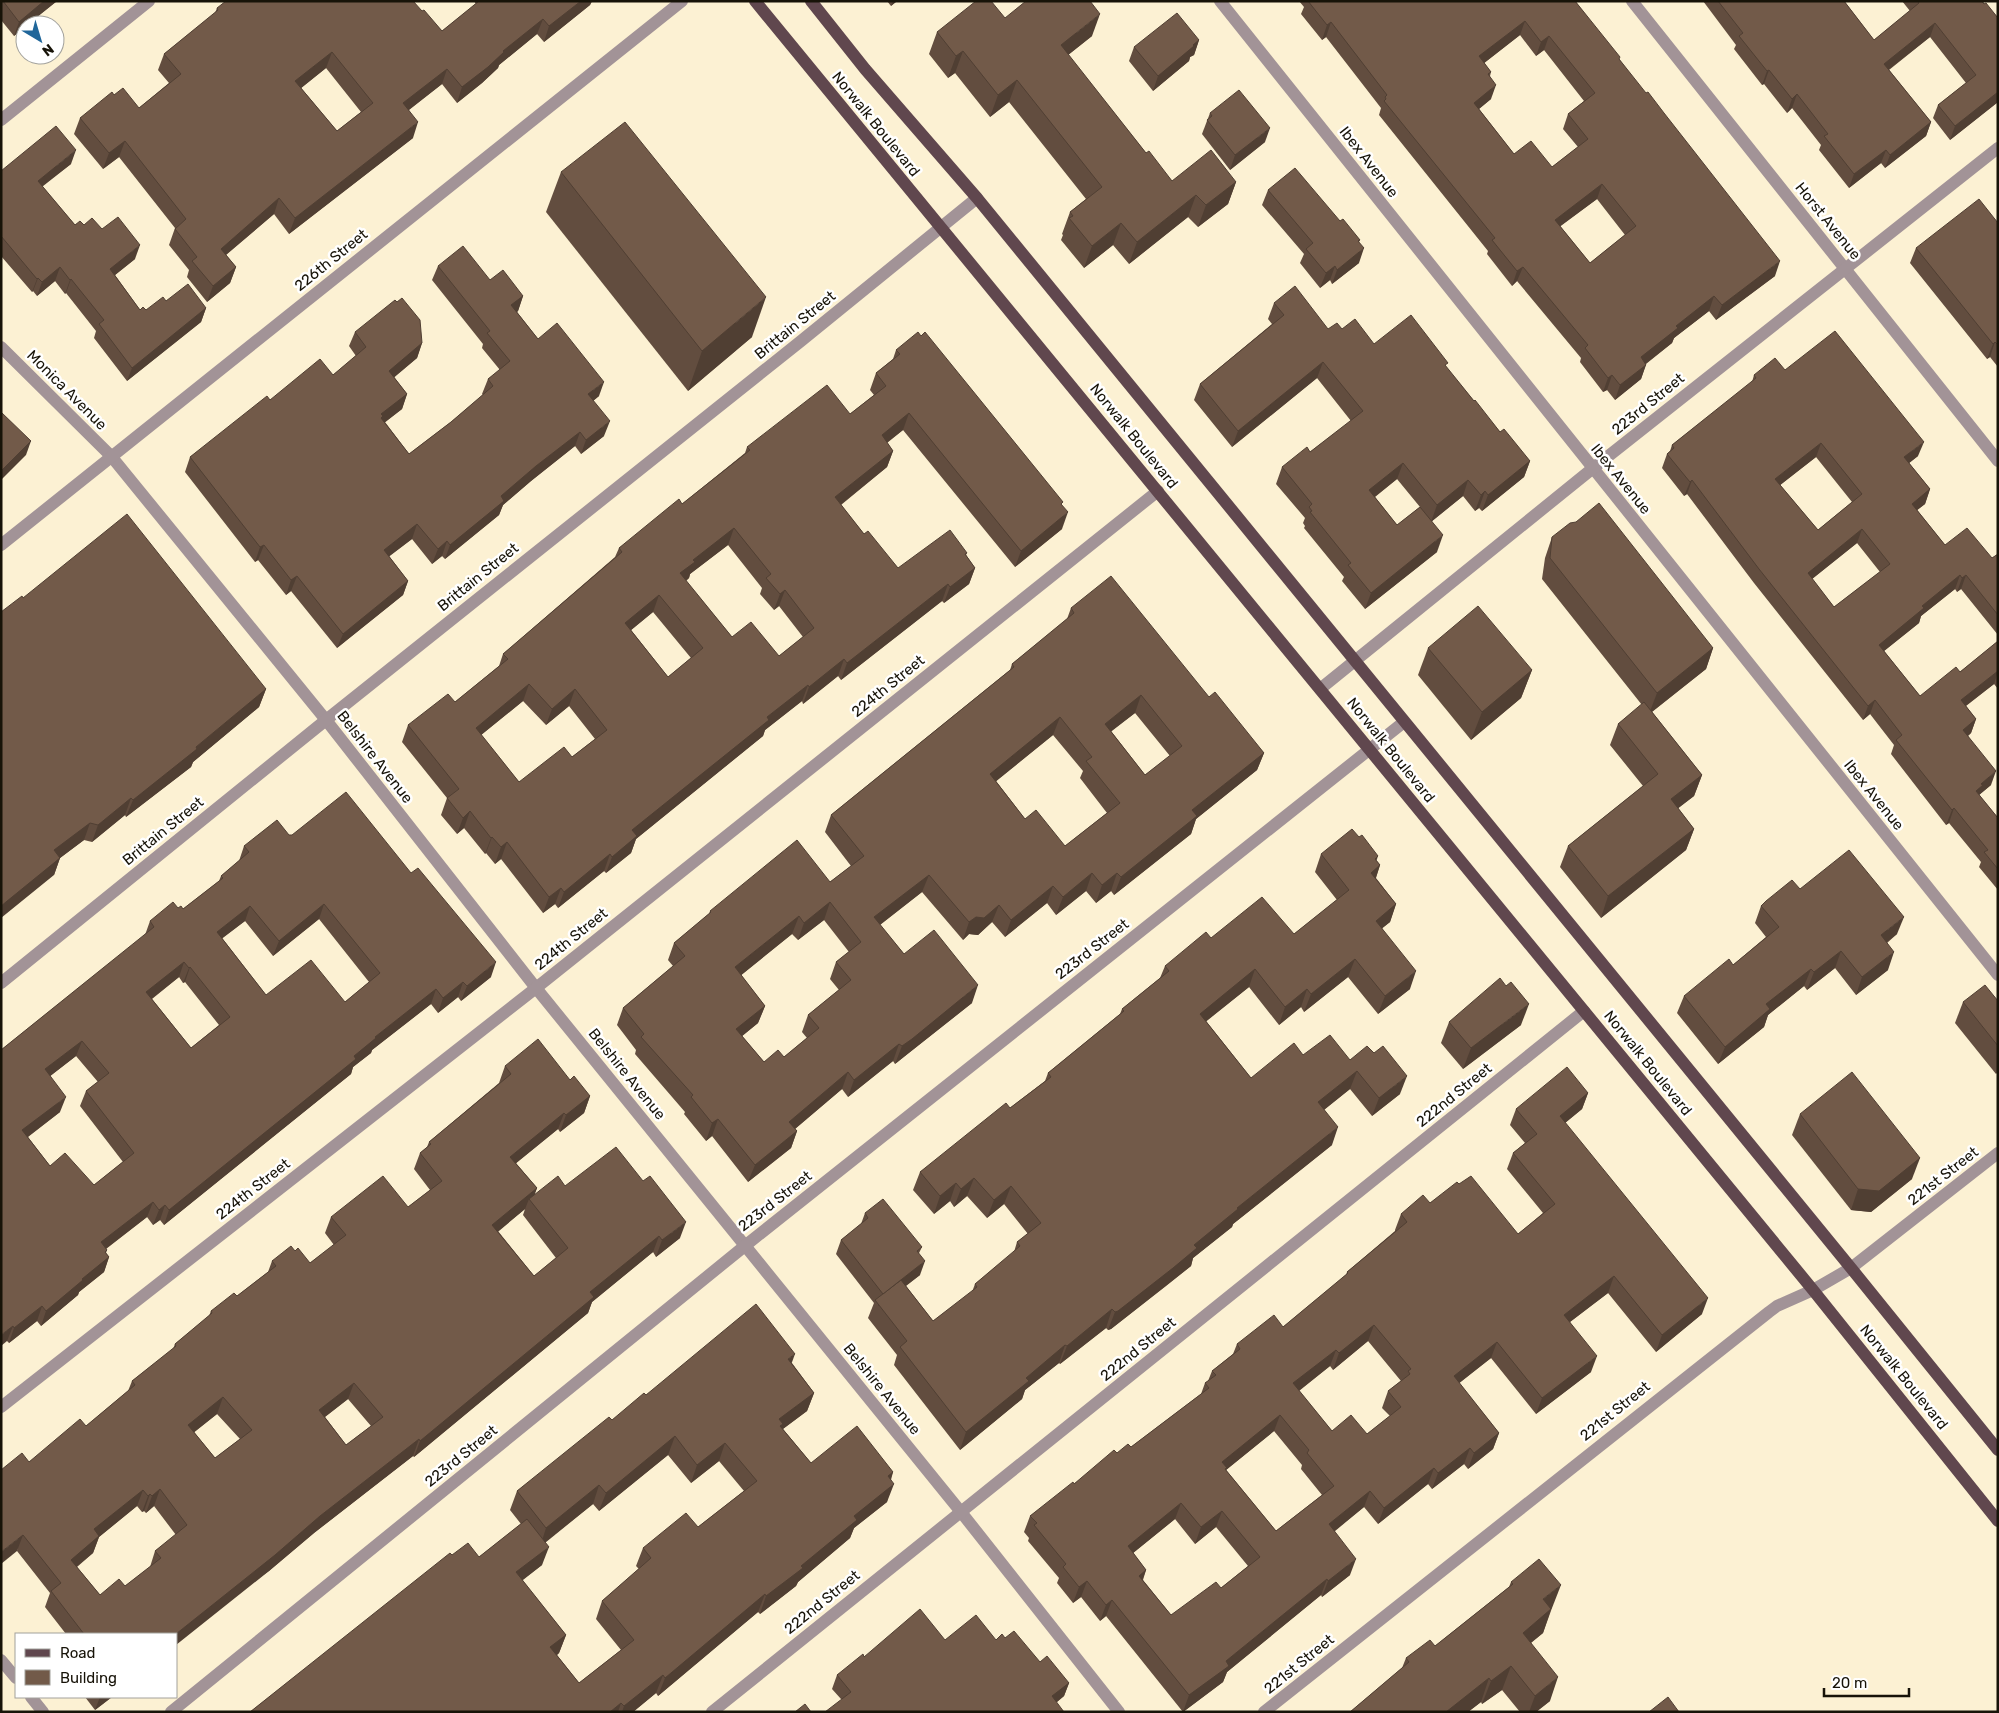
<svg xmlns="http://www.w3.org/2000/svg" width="1999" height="1713" viewBox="0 0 1999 1713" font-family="Rubik,sans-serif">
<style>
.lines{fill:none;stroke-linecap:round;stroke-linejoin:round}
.minor{stroke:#a29397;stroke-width:12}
.tertiary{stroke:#a29397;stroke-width:12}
.primary{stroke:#60474e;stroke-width:12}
.wall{fill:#624d3f;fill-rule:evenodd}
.shaded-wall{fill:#503f33}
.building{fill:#725a49;stroke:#503f33;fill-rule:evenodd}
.labels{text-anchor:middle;stroke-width:5;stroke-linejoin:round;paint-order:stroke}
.street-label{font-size:15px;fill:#171308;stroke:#fff}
</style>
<rect width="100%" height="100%" fill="#fcf1d3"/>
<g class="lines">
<g class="minor">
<path d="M1220,1L1998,975"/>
<path d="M1632,1L1998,461"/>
<path d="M1,120L149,1"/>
<path d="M1,347L111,456L326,720L536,988L961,1512L1119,1712"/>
<path d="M1,545L682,1"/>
<path d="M1,983L326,720L801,341L977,198"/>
<path d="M1,1407L536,988L1158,491"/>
<path d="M1,1660L16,1678"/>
<path d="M31,1697L43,1712"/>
<path d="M171,1712L746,1245L1404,722"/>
<path d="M712,1712L1584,1011"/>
<path d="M1264,1712L1769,1312L1777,1306L1813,1290L1851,1268L1998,1153"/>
</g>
<path class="tertiary" d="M1320,689L1592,469L1998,148"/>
<g class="primary">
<path d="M755,1L1813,1290L1998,1521"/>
<path d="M811,1L865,69L977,198L1851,1268L1998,1450"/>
</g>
</g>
<g class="wall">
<path d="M1,1H57L27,25H25V27L14,36L1,20Z"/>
<path d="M474,1H592L590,5L544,42L537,34L499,65L498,68L482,83L457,103L442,84L409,110L413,138L289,234L274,214L226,255L236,267L230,283L207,302L187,277L189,270L169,245L175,228L119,157L103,169L74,134L80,118L114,95L139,108L169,83L158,70L164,54L215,13L217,8L422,11L442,31L476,4ZM326,68L361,112L337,131L301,88Z"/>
<path d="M887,1H897L891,6Z"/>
<path d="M1299,1H1575L1619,59L1775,276L1716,320L1709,311L1674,338L1672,343L1646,364L1641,379L1615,400L1607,390L1603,392L1580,362L1581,358L1517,281L1512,286L1487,254L1488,251L1379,115L1381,108L1326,37L1322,40L1301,14L1304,7ZM1520,35L1536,56L1544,50L1584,101L1568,114L1563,129L1578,147L1552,167L1514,154L1479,109L1491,99L1490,76L1491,72L1484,63ZM1597,199L1625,235L1590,263L1560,226Z"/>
<path d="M1703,1H1844L1874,40L1910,11L1902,1H1982L1998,18V102L1950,140L1933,118L1938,105L1966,83L1930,37L1889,70L1931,122L1926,136L1885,168L1881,163L1849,188L1819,150L1821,145L1792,108L1787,113L1764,84L1762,85L1734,49L1736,45Z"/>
<path d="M1005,18L1092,36L1068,55L1146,153L1172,181L1236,182L1228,204L1198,227L1188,217L1129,264L1113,245L1084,268L1061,240L1063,235L1062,234L1070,212L1086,199L1009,102L990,117L955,73L948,78L929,54L937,32Z"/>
<path d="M1199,40L1194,55L1190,57L1189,61L1153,91L1129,61L1134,47Z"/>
<path d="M1210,113L1265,142L1230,170L1202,134Z"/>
<path d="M71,164L42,186L75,225H84L102,229L135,259L115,275L140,310H146L166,301L206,308L201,322L127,381L94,338L96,331L66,293L65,294L55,281L37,296L33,291L32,292L1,256V171Z"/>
<path d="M561,172L752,337L688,391L546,212Z"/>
<path d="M1268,190L1340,221L1360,240L1359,242V263L1332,284L1330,280L1320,288L1300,263L1304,254L1262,205Z"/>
<path d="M1998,223V367L1990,357L1987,359L1910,263L1916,248Z"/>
<path d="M438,266L490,280L523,296L518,311L517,312L538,339L599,396L593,401L604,436L581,454L575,446L531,481L503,505L499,515L445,559L442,556L432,564L412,539L389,556L408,581L403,595L337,648L291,591L286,595L258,560L255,562L185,472L190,457L270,400L333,375L356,356L349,346L355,332L422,343L417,358L394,377L407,394L402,409L385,422L409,454L451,422L483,395L482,394L488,379L500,370L482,348L483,344L432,280Z"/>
<path d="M1274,303L1328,329H1342L1374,344L1446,367L1474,401L1500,432L1530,461L1524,477L1482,511L1479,508L1475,511L1463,496L1432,521L1437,552L1365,609L1342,581L1344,577L1304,528L1305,526L1303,523L1305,518L1276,484L1282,467L1310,452L1351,421L1317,378L1232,447L1194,400L1200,384L1272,324L1268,319ZM1397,479L1420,507L1397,525L1375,497Z"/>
<path d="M896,350L1062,505V529L1015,567L903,430L887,443L893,451L887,467L841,505L864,534L898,568L967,553L966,555L975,568L969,584L944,603L942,601L841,680L838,676L803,704L802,701L765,730L763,736L636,839L631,853L606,873L604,871L558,908L555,904L543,913L501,859L495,864L486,853L485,854L464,828L457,834L441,815L447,798L402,742L408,725L455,702L499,666L503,654L615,557L619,548L682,504L745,453L747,447L850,414L874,395L870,390L876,373L893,359ZM728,545L762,588L760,594L774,610L779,606L803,637L779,656L732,637L686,581L689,578L690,574ZM653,612L691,658L668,677L631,630ZM523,701L546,725L569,706L595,739L572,757L519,782L481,735Z"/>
<path d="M1785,370L1918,456L1909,463L1930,489L1925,504L1917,510L1945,545L1992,558L1998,554V635L1961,589L1957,592L1955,589L1921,616L1919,623L1884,651L1920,696L1960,672L1997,642L1998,638V689L1994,684L1966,706L1976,719L1971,733L1968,736L1991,785L1979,795L1998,818V890L1979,867L1981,862L1949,823L1946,825L1891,754L1894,745L1870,714L1863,720L1754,583L1687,494L1684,496L1662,468L1667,454L1670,451L1672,445L1752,382L1754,375ZM1816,457L1852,502L1818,530L1780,485ZM1857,543L1880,572L1834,607L1812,579Z"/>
<path d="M1552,537L1713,648L1706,669L1652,712L1702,775L1694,796L1678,808L1694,829L1686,850L1601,918L1560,867L1568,846L1643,786L1610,745L1618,724L1642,705L1542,579L1545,558Z"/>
<path d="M23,598L266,689L259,707L193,762L191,767L126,817L125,815L92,842L84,840L60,858L54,875Z"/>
<path d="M1071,608L1209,697L1264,753L1257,770L1196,819L1191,834L1114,895L1111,891L1096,903L1086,891L1056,915L1047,903L1005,937L992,922L978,935L969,934L963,940L922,892L880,925L904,954L972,1003L905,1056L895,1064L893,1061L848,1097L842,1089L795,1129L797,1131L791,1148L748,1182L712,1136L706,1141L684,1114L685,1112L635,1054L636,1050L617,1025L623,1008L673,966L668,960L674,943L709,914L710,911L830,882L851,866L825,832L831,815L1010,670L1012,664L1067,619ZM1135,713L1170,756L1145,775L1111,731ZM1053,735L1083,771L1080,778L1107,813L1065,846L1025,819L996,781ZM824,920L849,952L836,962L830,979L839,990L808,1015L802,1032L807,1038L784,1057L764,1062L742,1036L758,1023L765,1006L741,975L792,934L798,940Z"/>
<path d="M1428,648L1532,670L1521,698L1471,740L1418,675Z"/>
<path d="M289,835L491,977L461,1001L458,997L438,1013L431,1004L372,1050L371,1053L353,1067L351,1074L164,1225L160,1220L153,1225L147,1217L106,1249V1253L109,1257L104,1272L79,1292L78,1295L41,1326L37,1321L9,1343L7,1341L1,1050L145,935L150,921L178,908L183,909L219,881L221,876L239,861L244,846ZM319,919L369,982L345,1002L266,995L222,938L245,921L273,956ZM179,977L183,983L185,982L219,1025L191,1048L152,999ZM76,1056L98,1082L86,1091L80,1106L123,1162L94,1185L50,1166L28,1137L60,1112L50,1076Z"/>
<path d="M1321,854L1377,861L1380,865L1376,878L1396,904L1390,922L1382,928L1410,989L1378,1014L1348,977L1304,1012L1301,1007L1279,1025L1249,987L1206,1021L1251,1078L1303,1055L1350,1060L1400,1094L1372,1116L1350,1089L1324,1110L1332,1145L1233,1224L1232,1227L1193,1258L1191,1266L1166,1286L1111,1329L1108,1330L1106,1328L1060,1364L1059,1363L1025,1390L1022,1399L960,1450L894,1365L897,1355L868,1318L874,1303L836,1254L841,1240L861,1224L865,1213L922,1247L919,1253L920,1275L906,1286L933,1321L972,1292L975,1284L1014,1252L1017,1242L1028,1234L1004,1204L987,1218L967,1196L954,1207L950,1201L934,1214L913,1190L920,1172L1010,1108L1045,1081L1048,1073L1120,1014L1122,1009L1160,978L1165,966L1211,938L1294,934L1337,900L1315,872Z"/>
<path d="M1800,889L1897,934L1887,943L1888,970L1856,995L1835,968L1807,990L1804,986L1768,1015L1764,1027L1718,1064L1677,1013L1684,996L1733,965L1766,937L1755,923L1761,906Z"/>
<path d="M1998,1001V1072L1996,1074L1955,1023L1963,1002Z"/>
<path d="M1449,1022L1521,1025L1463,1069L1441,1043Z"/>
<path d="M505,1066L570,1080L590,1096L584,1113L560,1132L558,1129L516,1163L537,1188L534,1195L565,1186L680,1238L656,1257L653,1252L592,1302L588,1313L414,1457L413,1456L314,1533L269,1571L176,1634H66L45,1607L50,1593L17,1551L29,1462L86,1426L128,1391L132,1381L173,1349L175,1344L209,1316L211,1311L237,1296L268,1272L272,1261L295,1251L310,1263L334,1245L325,1233L331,1217L408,1207L430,1190L414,1169L420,1153L427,1147L429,1142L499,1083ZM525,1209L523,1215L556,1258L534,1276L498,1231ZM348,1399L371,1426L346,1445L325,1417ZM217,1414L240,1439L215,1458L194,1432ZM137,1506L142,1512L144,1511L146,1513L154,1506L176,1535L155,1551L150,1567L125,1586L100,1595L77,1567L93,1553L99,1537Z"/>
<path d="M1588,1093L1582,1109L1565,1123L1702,1314L1656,1352L1608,1293L1570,1322L1591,1372L1536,1414L1491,1358L1459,1383L1499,1433L1493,1449L1468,1469L1464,1464L1432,1489L1428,1484L1378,1524L1364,1507L1334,1531L1350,1575L1322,1597L1321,1595L1227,1672L1223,1682L1183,1712L1106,1616L1100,1621L1081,1597L1073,1603L1057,1583L1059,1578L1028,1541L1029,1538L1024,1532L1030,1516L1117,1453L1131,1447L1201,1394L1205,1383L1208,1381L1212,1371L1233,1354L1237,1344L1283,1327L1346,1275L1347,1272L1395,1231V1230L1401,1214L1430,1203L1459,1184L1518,1234L1543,1213L1507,1169L1513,1153L1525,1143L1510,1125L1516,1109ZM1368,1341L1401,1381L1388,1391L1382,1408L1390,1416L1367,1434L1332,1431L1299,1391L1330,1366L1333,1370ZM1274,1431L1302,1465L1301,1469L1322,1495L1276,1531L1226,1470ZM1175,1519L1195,1544L1216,1527L1248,1566L1221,1588L1171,1615L1143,1580L1146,1570L1133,1553Z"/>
<path d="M1800,1114L1912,1179L1871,1212L1851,1210L1792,1135Z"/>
<path d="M792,1363L814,1393L807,1411L783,1429L811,1463L893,1472L891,1480L887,1502L854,1528L850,1538L798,1582L796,1586L760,1614L758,1612L658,1696L656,1693L633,1712H250L452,1555L479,1557L521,1524L510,1510L517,1491L646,1395ZM668,1455L691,1483L719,1461L744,1491L698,1527L643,1548L636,1566L639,1569L602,1601L596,1619L621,1650L579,1683L557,1655L559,1653L566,1635L522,1580L542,1565L545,1542L593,1504L599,1511Z"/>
<path d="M1511,1582L1552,1608L1543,1633L1531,1643L1550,1701L1536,1712H1520L1502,1690L1482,1704L1481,1702L1468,1712H1350L1402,1668L1406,1658L1435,1646L1509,1587Z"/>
<path d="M1005,1638L1069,1683L1064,1696L1057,1702L841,1699L832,1689L837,1675L864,1657L945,1640H996Z"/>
<path d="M85,1697H112L95,1710Z"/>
</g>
<g class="shaded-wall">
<path d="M44,1H57L27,25H25V27L14,36L19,22Z"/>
<path d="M581,1H592L590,5L544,42L549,26Z"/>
<path d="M893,1H897L891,6Z"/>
<path d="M1100,14L1092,36L1053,67L1061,45Z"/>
<path d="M543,19L537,34L499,65L498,68L482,83L457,103L462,87L503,51Z"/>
<path d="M1525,21L1520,35L1474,71L1479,56Z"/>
<path d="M1331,22L1326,37L1322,40L1327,25Z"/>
<path d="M1935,23L1930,37L1879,77L1884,64Z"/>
<path d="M1549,36L1544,50L1536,56L1541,42Z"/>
<path d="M1199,40L1194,55L1190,57L1189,61L1153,91L1158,76Z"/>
<path d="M963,51L955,73L948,78L956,56Z"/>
<path d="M332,52L326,68L290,97L295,81Z"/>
<path d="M447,69L442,84L397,119L403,103Z"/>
<path d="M1769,70L1764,84L1762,85L1767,71Z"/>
<path d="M1017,80L1009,102L990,117L998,95Z"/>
<path d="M1496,85L1491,99L1469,117L1474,103Z"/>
<path d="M1998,92V102L1950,140L1955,126Z"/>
<path d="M1797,94L1792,108L1787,113L1792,99Z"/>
<path d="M418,122L413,138L289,234L295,218Z"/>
<path d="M1931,122L1926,136L1885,168L1890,155Z"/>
<path d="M1270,128L1265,142L1230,170L1235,155Z"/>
<path d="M125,141L119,157L103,169L109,153Z"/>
<path d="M76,150L71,164L33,194L38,181Z"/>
<path d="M1886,150L1881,163L1849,188L1854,174Z"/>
<path d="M1236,182L1228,204L1198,227L1206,205Z"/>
<path d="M1602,184L1597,199L1550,234L1555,220Z"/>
<path d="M1196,195L1188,217L1129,264L1137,242Z"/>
<path d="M279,198L274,214L215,264L221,249Z"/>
<path d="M1121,223L1113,245L1084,268L1092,246Z"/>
<path d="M140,245L135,259L105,283L110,269Z"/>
<path d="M1364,248L1359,263L1332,284L1337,270Z"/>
<path d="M1780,261L1775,276L1716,320L1722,305Z"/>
<path d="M1335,266L1330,280L1320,288L1326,273Z"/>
<path d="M60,267L55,281L37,296L42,282Z"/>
<path d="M236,267L230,283L207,302L213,286Z"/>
<path d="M1523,267L1517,281L1512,286L1517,271Z"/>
<path d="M38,278L33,291L32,292L37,279Z"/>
<path d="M71,279L66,293L65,294L70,280Z"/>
<path d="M523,296L518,311L506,320L511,305Z"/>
<path d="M1714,296L1709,311L1674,338L1672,343L1635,372L1641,357L1676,326Z"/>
<path d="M766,297L752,337L688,391L702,351Z"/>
<path d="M206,308L201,322L127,381L132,368Z"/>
<path d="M1995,342L1990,357L1987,359L1993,344Z"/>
<path d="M422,343L417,358L384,386L389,371Z"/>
<path d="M1323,362L1317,378L1232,447L1238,431Z"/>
<path d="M1646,365L1641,379L1615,400L1620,385Z"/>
<path d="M1612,375L1607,390L1603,392L1608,378Z"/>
<path d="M604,382L599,396L583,409L588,394Z"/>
<path d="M407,394L402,409L379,427L381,414Z"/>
<path d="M909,413L903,430L876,451L882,435Z"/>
<path d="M610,421L604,436L581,454L586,440Z"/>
<path d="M580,432L575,446L531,481L503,505L499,515L445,559L450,545L501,496L536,466Z"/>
<path d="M31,441L26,455L1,480V471Z"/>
<path d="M1924,442L1918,456L1899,471L1904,457Z"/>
<path d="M1821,443L1816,457L1770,493L1775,479Z"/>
<path d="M893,451L887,467L829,514L835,497Z"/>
<path d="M1530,461L1524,477L1482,511L1488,495Z"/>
<path d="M1403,463L1397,479L1363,506L1369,490Z"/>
<path d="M1468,480L1463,496L1431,522L1437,505Z"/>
<path d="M1692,480L1687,494L1684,496L1690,482Z"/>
<path d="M1930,489L1925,504L1907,518L1912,504Z"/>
<path d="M1485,491L1479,508L1475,511L1481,495Z"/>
<path d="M1068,512L1062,529L1015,567L1021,551Z"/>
<path d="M417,524L412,539L378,565L384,550Z"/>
<path d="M734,528L728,545L690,574L689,578L674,590L680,573L693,560Z"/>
<path d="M1862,529L1857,543L1802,587L1808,573Z"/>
<path d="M1443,535L1437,552L1365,609L1371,593Z"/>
<path d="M447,541L442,556L432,564L438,549Z"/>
<path d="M264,545L258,560L255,562L260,547Z"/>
<path d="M975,568L969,584L944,603L950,587Z"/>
<path d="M1960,575L1955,589L1921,616L1919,623L1874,659L1879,645L1922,606Z"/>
<path d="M1966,575L1961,589L1957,592L1962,578Z"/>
<path d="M297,576L291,591L286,595L291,580Z"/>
<path d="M408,581L403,595L337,648L343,634Z"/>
<path d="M948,584L942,601L841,680L847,663Z"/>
<path d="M785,590L779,606L774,610L780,594Z"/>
<path d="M659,595L653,612L619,640L625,623Z"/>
<path d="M1713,648L1706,669L1649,714L1657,693Z"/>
<path d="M844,659L838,676L803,704L809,687Z"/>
<path d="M1532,670L1521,698L1471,740L1482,712Z"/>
<path d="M1998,671L1994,684L1955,714L1961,700Z"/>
<path d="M529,684L523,701L470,744L476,728Z"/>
<path d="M808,685L802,701L765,730L763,736L636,839L631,853L606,873L612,857L632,830L767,717Z"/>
<path d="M266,689L259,707L193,762L191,767L126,817L133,800Z"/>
<path d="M575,689L569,706L546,725L552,709Z"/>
<path d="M1141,695L1135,713L1099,741L1105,724Z"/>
<path d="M1875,700L1870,714L1863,720L1868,706Z"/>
<path d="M1060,717L1053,735L984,791L990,774Z"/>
<path d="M1976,719L1971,733L1958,744L1963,730Z"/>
<path d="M1264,753L1257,770L1196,819L1191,834L1114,895L1121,877L1192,810Z"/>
<path d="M1996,771L1991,785L1979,795L1976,791L1981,784Z"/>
<path d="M1702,775L1694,796L1663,820L1671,799Z"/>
<path d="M131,798L125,815L92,842L98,825Z"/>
<path d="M1954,808L1949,823L1946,825L1952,810Z"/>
<path d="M470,811L464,828L457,834L463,818Z"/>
<path d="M90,823L84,840L60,858L54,875L1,918V906L54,850Z"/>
<path d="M1694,829L1686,850L1601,918L1608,896Z"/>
<path d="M492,837L486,853L485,854L491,838Z"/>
<path d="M507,842L501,859L495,864L501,847Z"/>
<path d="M610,854L604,871L558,908L564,892Z"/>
<path d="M1378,856L1373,871L1380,865L1374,883L1365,891L1375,859Z"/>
<path d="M1092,873L1086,891L1056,915L1063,897Z"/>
<path d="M1117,873L1111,891L1096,903L1102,885Z"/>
<path d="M929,875L922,892L868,934L874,917Z"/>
<path d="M1053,886L1047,903L1005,937L1011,920Z"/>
<path d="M561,888L555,904L543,913L549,897Z"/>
<path d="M830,902L824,920L798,940L804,923Z"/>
<path d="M324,904L319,919L273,956L279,941Z"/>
<path d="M1396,904L1390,922L1369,939L1376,921Z"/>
<path d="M999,905L992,922L978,935L969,934L963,940L969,922L976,917Z"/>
<path d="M250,906L245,921L211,947L217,932Z"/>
<path d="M799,916L792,934L729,985L735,967Z"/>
<path d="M1904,917L1897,934L1874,952L1881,935Z"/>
<path d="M1841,951L1835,968L1807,990L1814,972Z"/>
<path d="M1894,952L1888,970L1856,995L1862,977Z"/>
<path d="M1355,959L1348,977L1304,1012L1311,994Z"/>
<path d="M184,962L179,977L141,1007L146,992Z"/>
<path d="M496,962L491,977L461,1001L467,986Z"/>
<path d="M190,967L185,982L183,983L189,968Z"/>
<path d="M1255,969L1249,987L1193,1032L1200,1014Z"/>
<path d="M1811,969L1804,986L1768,1015L1764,1027L1718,1064L1725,1047L1766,1004Z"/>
<path d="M1416,971L1410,989L1378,1014L1385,996Z"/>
<path d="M463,982L458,997L438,1013L443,998Z"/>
<path d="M978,985L972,1003L905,1056L895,1064L902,1046Z"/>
<path d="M436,989L431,1004L372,1050L371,1053L353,1067L351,1074L164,1225L169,1210L354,1056L375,1037Z"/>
<path d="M1307,989L1301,1007L1279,1025L1285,1007Z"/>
<path d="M1529,1004L1521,1025L1463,1069L1471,1048Z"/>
<path d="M765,1006L758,1023L730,1046L736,1029Z"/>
<path d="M82,1041L76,1056L40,1084L45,1069Z"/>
<path d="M899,1044L893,1061L848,1097L854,1080Z"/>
<path d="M1357,1071L1350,1089L1311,1120L1318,1102Z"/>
<path d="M848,1072L842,1089L783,1139L789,1122Z"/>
<path d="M1407,1076L1400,1094L1372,1116L1379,1098Z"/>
<path d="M1588,1093L1582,1109L1554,1132L1560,1116Z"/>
<path d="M590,1096L584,1113L560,1132L566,1115Z"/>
<path d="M66,1097L60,1112L17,1145L22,1130Z"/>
<path d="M564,1113L558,1129L504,1173L510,1157Z"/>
<path d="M718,1119L712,1136L706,1141L712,1123Z"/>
<path d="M1338,1127L1332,1145L1233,1224L1232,1227L1193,1258L1191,1266L1111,1329L1108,1330L1115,1312L1237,1208Z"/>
<path d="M797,1131L791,1148L748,1182L755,1165Z"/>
<path d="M1920,1158L1912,1179L1871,1212L1851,1210L1858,1189Z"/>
<path d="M974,1178L967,1196L954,1207L961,1189Z"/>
<path d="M956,1183L950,1201L934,1214L940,1196Z"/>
<path d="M1011,1186L1004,1204L987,1218L994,1200Z"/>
<path d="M537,1188L532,1202L529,1199L525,1209L487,1241L492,1225Z"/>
<path d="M153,1202L147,1217L95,1257L101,1242Z"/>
<path d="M165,1205L160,1220L153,1225L159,1210Z"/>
<path d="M686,1222L680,1238L656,1257L662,1240Z"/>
<path d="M659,1236L653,1252L592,1302L588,1313L414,1457L420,1441L590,1292Z"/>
<path d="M107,1250L103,1262L109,1257L104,1272L79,1292L78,1295L41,1326L46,1311L82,1279Z"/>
<path d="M925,1261L920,1275L879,1306L878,1305L883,1294Z"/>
<path d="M1614,1276L1608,1293L1558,1331L1564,1315Z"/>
<path d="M1708,1298L1702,1314L1656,1352L1662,1335Z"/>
<path d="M42,1306L37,1321L9,1343L14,1328Z"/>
<path d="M1112,1309L1106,1328L1060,1364L1067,1346Z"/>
<path d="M1374,1325L1368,1341L1333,1370L1339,1353Z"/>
<path d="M13,1326L7,1341L1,1346V1335Z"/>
<path d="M1497,1342L1491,1358L1448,1392L1454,1376Z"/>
<path d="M1065,1345L1059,1363L1025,1390L1022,1399L960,1450L966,1432L1026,1378Z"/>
<path d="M1336,1350L1330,1366L1287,1400L1293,1383Z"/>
<path d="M795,1354L788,1373V1359Z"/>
<path d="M1597,1356L1591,1372L1536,1414L1542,1398Z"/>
<path d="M354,1383L348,1399L313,1426L319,1410Z"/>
<path d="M814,1393L807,1411L780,1431L779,1419Z"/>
<path d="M223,1397L217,1414L182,1442L188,1425Z"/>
<path d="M1280,1415L1274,1431L1226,1470L1222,1462Z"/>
<path d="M1499,1433L1493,1449L1468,1469L1474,1453Z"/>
<path d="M675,1436L668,1455L599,1511L606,1493Z"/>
<path d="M419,1439L413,1456L314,1533L269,1571L176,1645V1634L320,1516Z"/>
<path d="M725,1443L719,1461L691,1483L697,1465Z"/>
<path d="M1470,1448L1464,1464L1432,1489L1438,1473Z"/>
<path d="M1434,1468L1428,1484L1378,1524L1384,1508Z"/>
<path d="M893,1472L887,1489L894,1484L887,1502L854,1528L850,1538L798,1582L796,1586L760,1614L766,1596L801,1566L854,1516L888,1476Z"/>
<path d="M599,1485L593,1504L540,1547L546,1528Z"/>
<path d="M160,1489L154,1506L146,1513L152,1496Z"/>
<path d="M143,1490L137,1506L99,1537L93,1553L65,1576L71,1560L94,1529Z"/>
<path d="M1370,1491L1364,1507L1323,1541L1329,1524Z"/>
<path d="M150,1494L144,1511L142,1512L148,1496Z"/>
<path d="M1181,1503L1175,1519L1122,1562L1128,1546Z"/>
<path d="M1222,1511L1216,1527L1195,1544L1201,1527Z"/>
<path d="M23,1535L17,1551L1,1564V1552Z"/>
<path d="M549,1547L542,1565L509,1591L516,1572Z"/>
<path d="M1356,1559L1350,1575L1322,1597L1328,1581Z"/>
<path d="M1146,1570L1140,1586L1139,1576Z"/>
<path d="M1327,1579L1321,1595L1227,1672L1223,1682L1183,1712L1189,1695L1226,1661Z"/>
<path d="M1087,1581L1081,1597L1073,1603L1079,1587Z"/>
<path d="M1561,1585L1552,1608L1535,1623L1543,1599Z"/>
<path d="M765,1594L758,1612L658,1696L665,1678Z"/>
<path d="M1112,1600L1106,1616L1100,1621L1106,1605Z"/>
<path d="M1551,1609L1543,1633L1514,1656L1523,1633Z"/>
<path d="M566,1635L559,1653L544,1666L550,1647Z"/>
<path d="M1511,1666L1502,1690L1482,1704L1491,1681Z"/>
<path d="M663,1675L656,1693L633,1712H622L624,1706Z"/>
<path d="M1558,1677L1550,1701L1536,1712H1529L1535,1696Z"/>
<path d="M1489,1678L1481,1702L1468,1712H1446Z"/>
<path d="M1069,1683L1064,1696L1047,1710L1052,1696Z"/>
<path d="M100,1697H112L95,1710Z"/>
<path d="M621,1703L618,1712H610Z"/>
</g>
<g class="building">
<path d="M1,1H44L19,22L3,1L1,3Z"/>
<path d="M226,1H413L422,11L424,10L442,31L479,1H581L549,26L543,19L503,51L504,52L488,67L462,87L447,69L403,103L418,122L295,218L279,198L221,249L236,267L213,286L192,261L197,257L175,229L186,219L125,141L109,153L80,118L112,92L114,95L123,88L139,108L181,74L164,54L218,10L217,8ZM332,52L373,103L337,131L295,81Z"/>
<path d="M976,1H991L1005,18L1026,1H1090L1100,14L1061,45L1146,153L1149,151L1172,181L1211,150L1236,182L1206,205L1196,195L1137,242L1121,223L1092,246L1069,218L1073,216L1070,212L1102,187L1017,80L998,95L963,51L956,56L937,32Z"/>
<path d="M1308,1H1575L1620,57L1619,59L1646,93L1648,92L1664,113L1780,261L1722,305L1714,296L1676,326L1678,328L1641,357L1646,365L1620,385L1612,375L1608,378L1585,348L1588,345L1523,267L1517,271L1492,240L1495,238L1384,101L1386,99L1385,97L1387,95L1331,22L1327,25ZM1525,21L1541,42L1549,36L1595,93L1568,114L1588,139L1552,167L1531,141L1514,154L1474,103L1496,85L1488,74L1491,72L1479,56ZM1602,184L1636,226L1590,263L1555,220Z"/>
<path d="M1718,1H1844L1874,40L1919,3L1918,1H1982L1984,4L1986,3L1998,18V92L1955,126L1938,105L1976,75L1935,23L1884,64L1931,122L1890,155L1886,150L1854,174L1824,136L1828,134L1797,94L1792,99L1769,70L1767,71L1739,36L1743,33Z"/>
<path d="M1177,13L1199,40L1193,45L1194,46L1158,76L1134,47Z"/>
<path d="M1239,90L1270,128L1235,155L1207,120L1212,116L1210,113Z"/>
<path d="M625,122L766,297L702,351L561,172Z"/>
<path d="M56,126L76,150L38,181L75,225L80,221L84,225L92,218L102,229L118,217L140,245L110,269L140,310L143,307L146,310L163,297L166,301L188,284L206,308L132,368L99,324L104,320L71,279L70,280L60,267L42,282L38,278L37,279L1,236V171Z"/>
<path d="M1295,168L1340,221L1343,219L1360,240L1358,241L1364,248L1337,270L1335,266L1326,273L1306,249L1313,243L1268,190Z"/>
<path d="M1979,199L1998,223V345L1995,342L1993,344L1916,248Z"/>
<path d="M463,246L490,280L503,270L523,296L511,305L538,339L557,323L604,382L588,394L610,421L586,440L580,432L536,466L501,496L504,501L450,545L447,541L438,549L417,524L384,550L408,581L343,634L297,576L291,580L264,545L260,547L190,457L267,396L270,400L320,359L333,375L366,347L355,332L395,300L397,302L402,298L420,320L422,343L389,371L407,394L381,414L383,416L381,418L409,454L451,422L493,386L488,379L510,361L487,333L490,331L438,266Z"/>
<path d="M1295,286L1328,329L1337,323L1342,329L1355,319L1374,344L1411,315L1448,363L1445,365L1474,401L1475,400L1500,432L1504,429L1530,461L1488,495L1485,491L1481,495L1468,480L1437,505L1403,463L1369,490L1397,525L1420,507L1443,535L1371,593L1348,565L1351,563L1310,512L1312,511L1309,507L1312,504L1282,467L1307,447L1310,452L1363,411L1323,362L1238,431L1200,384L1284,315L1274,303Z"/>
<path d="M1835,331L1924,442L1904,457L1930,489L1912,504L1945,545L1967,528L1992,558L1998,554V615L1966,575L1962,578L1960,575L1922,606L1924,608L1879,645L1920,696L1956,667L1960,672L1998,641V671L1961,700L1976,719L1963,730L1996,771L1981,784L1983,785L1976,791L1998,818V869L1984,852L1988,850L1954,808L1952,810L1896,740L1902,735L1875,700L1868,706L1759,569L1692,480L1690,482L1667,454L1674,448L1672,445L1756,378L1754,375L1775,358L1785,370ZM1821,443L1862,494L1818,530L1775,479ZM1862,529L1890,564L1834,607L1808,573Z"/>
<path d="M918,332L921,336L925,332L1063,502L1061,504L1068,512L1021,551L909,413L882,435L893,451L835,497L864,534L868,531L898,568L950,530L967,553L965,554L975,568L950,587L948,584L847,663L844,659L809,687L808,685L767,717L769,720L632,830L637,836L612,857L610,854L564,892L561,888L549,897L507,842L501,847L492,837L491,838L470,811L463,818L447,798L459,789L408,725L448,694L455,702L508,659L503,654L622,552L619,548L679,499L682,504L750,450L747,447L827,385L850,414L886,386L876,373L900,354L896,350ZM734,528L771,574L766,578L780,594L785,590L814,628L779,656L751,622L732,637L680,573L695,562L693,560ZM659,595L703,648L668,677L625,623ZM529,684L552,709L575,689L607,730L572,757L564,747L519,782L476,728Z"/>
<path d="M1,412L31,441L1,471Z"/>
<path d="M1599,503L1713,648L1657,693L1550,558L1552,537L1570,523L1576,522Z"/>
<path d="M127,514L266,689L196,747L197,749L133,800L131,798L98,825L90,823L54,850L60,858L1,906V612L22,596L23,598Z"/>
<path d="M1111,576L1209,697L1215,692L1264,753L1192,810L1197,816L1121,877L1117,873L1102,885L1092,873L1063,897L1053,886L1011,920L999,905L984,918L976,917L969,922L929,875L874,917L904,954L934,930L978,985L912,1039L902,1046L899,1044L854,1080L848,1072L789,1122L797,1131L755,1165L718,1119L712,1123L691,1097L693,1095L641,1037L644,1034L623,1008L685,956L674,943L711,912L710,911L797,840L830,882L864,856L831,815L1014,667L1012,664L1074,613L1071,608ZM1141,695L1182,746L1145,775L1105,724ZM1060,717L1092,757L1086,761L1120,803L1065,846L1036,810L1025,819L990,774ZM830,902L861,942L836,962L851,980L808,1015L819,1028L784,1057L778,1050L764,1062L736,1029L765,1006L735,967L799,916L804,923Z"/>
<path d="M1478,606L1532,670L1482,712L1428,648Z"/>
<path d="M1644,702L1702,775L1671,799L1694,829L1608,896L1568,846L1658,774L1618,724Z"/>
<path d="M346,792L411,873L418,868L496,962L467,986L463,982L443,998L436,989L375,1037L376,1038L354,1056L356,1059L169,1210L165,1205L159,1210L153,1202L101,1242L107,1250L105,1252L109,1257L82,1279L83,1280L46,1311L42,1306L14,1328L13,1326L1,1335V1050L154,927L150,921L173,902L178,908L181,906L183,909L223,878L221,876L249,852L244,846L277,820L289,835H292ZM324,904L380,973L345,1002L311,960L266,995L217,932L250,906L279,941ZM184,962L189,968L190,967L230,1017L191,1048L146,992ZM82,1041L109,1073L86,1091L134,1153L94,1185L65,1153L50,1166L22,1130L66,1097L45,1069Z"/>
<path d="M1352,829L1359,837L1362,835L1378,856L1375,859L1380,865L1371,873L1396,904L1376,921L1416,971L1385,996L1355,959L1311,994L1307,989L1285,1007L1255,969L1200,1014L1251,1078L1294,1043L1303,1055L1330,1035L1350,1060L1367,1046L1374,1053L1383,1046L1407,1076L1379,1098L1357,1071L1318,1102L1338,1127L1237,1208L1238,1209L1194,1245L1197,1248L1173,1268L1118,1311L1115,1312L1112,1309L1067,1346L1065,1345L1026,1378L1029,1381L966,1432L900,1347L907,1341L875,1300L901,1280L933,1321L977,1287L975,1284L1020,1246L1017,1242L1041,1223L1011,1186L994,1200L974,1178L961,1189L956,1183L940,1196L920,1172L1006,1103L1010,1108L1051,1077L1048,1073L1124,1011L1122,1009L1169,971L1165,966L1206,932L1211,938L1262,897L1294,934L1349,890L1321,854Z"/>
<path d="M1849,850L1904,917L1881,935L1894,952L1862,977L1841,951L1814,972L1811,969L1766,1004L1770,1009L1725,1047L1684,996L1729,959L1733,965L1779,927L1761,906L1766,901L1792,880L1800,889Z"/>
<path d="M1500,978L1506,986L1511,982L1529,1004L1471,1048L1449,1022Z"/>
<path d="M1985,985L1998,1001V1046L1963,1002Z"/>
<path d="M538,1039L570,1080L574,1076L590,1096L566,1115L564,1113L510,1157L537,1188L492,1225L534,1276L568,1248L529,1199L558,1176L565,1186L616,1147L643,1181L650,1176L686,1222L662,1240L659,1236L590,1292L594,1297L420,1441L419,1439L320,1516L275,1555L176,1634H84L51,1591L61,1583L23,1535L1,1552V1470L22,1453L29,1462L80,1419L86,1426L135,1385L132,1381L176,1346L175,1344L212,1313L211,1311L234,1293L237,1296L276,1266L272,1261L291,1246L295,1251L298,1248L310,1263L346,1235L331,1217L383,1176L408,1207L442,1181L420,1153L431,1144L429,1142L511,1074L505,1066ZM354,1383L383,1417L346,1445L319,1410ZM223,1397L252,1430L215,1458L188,1425ZM160,1489L187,1525L155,1551L161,1558L125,1586L119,1579L100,1595L71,1560L99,1536L94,1529L143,1490L148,1496L150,1494L152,1496Z"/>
<path d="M1567,1067L1588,1093L1560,1116L1708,1298L1662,1335L1614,1276L1564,1315L1597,1356L1542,1398L1497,1342L1454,1376L1499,1433L1474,1453L1470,1448L1438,1473L1434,1468L1384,1508L1370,1491L1329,1524L1356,1559L1328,1581L1327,1579L1226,1661L1229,1666L1189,1695L1112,1600L1106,1605L1087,1581L1079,1587L1063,1567L1066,1564L1034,1525L1037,1523L1030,1516L1073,1482L1074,1484L1114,1450L1117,1453L1128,1444L1131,1447L1209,1388L1205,1383L1216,1375L1212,1371L1240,1349L1237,1344L1274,1315L1283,1327L1348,1273L1347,1272L1407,1222L1401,1214L1423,1195L1430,1203L1457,1182L1459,1184L1471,1176L1518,1234L1555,1204L1513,1153L1537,1134L1516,1109ZM1374,1325L1411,1369L1408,1371L1410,1374L1388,1391L1401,1407L1367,1434L1351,1415L1332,1431L1293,1383L1336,1350L1339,1353ZM1280,1415L1309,1450L1307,1453L1334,1486L1276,1531L1225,1469L1227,1468L1222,1462ZM1181,1503L1201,1527L1222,1511L1260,1557L1221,1588L1216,1582L1171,1615L1139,1576L1146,1570L1128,1546Z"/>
<path d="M1852,1072L1920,1158L1879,1191L1858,1189L1800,1114Z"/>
<path d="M883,1199L922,1247L917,1251L925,1261L883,1294L841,1240L868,1218L865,1213Z"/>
<path d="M756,1304L795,1354L788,1359L814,1393L779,1419L783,1424L780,1426L811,1463L857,1426L893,1472L888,1476L894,1484L854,1516L857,1520L801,1566L803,1568L766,1596L765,1594L665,1678L663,1675L624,1706L621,1703L610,1712H250L450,1553L452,1555L468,1543L479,1557L527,1519L549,1547L516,1572L566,1635L550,1647L579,1683L634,1640L602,1601L651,1558L643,1548L686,1513L698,1527L757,1481L725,1443L697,1465L675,1436L606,1493L599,1485L546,1528L517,1491L609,1417L612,1420L644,1393L646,1395Z"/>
<path d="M1539,1559L1561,1585L1543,1599L1551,1609L1523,1633L1558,1677L1535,1696L1511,1666L1491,1681L1489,1678L1446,1712H1350L1409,1662L1406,1658L1430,1640L1435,1646L1513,1584L1511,1582Z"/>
<path d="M920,1609L945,1640L976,1615L996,1640L1002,1634L1005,1638L1014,1631L1040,1662L1047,1656L1069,1683L1052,1696L1064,1712H825L851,1692L837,1675L863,1654L864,1657Z"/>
<path d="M1668,1697L1679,1712H1649Z"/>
<path d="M805,1704L811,1712H795Z"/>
</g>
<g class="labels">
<g class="street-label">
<text transform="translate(876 124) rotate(51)" y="5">Norwalk Boulevard</text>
<text transform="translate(1369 162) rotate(52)" y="5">Ibex Avenue</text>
<text transform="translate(1828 221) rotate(51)" y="5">Horst Avenue</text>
<text transform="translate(331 260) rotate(-39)" y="5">226th Street</text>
<text transform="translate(795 325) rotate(-39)" y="5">Brittain Street</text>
<text transform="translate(67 390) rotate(45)" y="5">Monica Avenue</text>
<text transform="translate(1648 404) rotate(-39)" y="5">223rd Street</text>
<text transform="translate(1134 436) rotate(51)" y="5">Norwalk Boulevard</text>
<text transform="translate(1621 479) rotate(51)" y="5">Ibex Avenue</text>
<text transform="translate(478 577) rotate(-39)" y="5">Brittain Street</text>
<text transform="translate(888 686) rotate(-39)" y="5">224th Street</text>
<text transform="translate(1391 750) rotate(51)" y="5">Norwalk Boulevard</text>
<text transform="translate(375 757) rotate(52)" y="5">Belshire Avenue</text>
<text transform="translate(1874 795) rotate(51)" y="5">Ibex Avenue</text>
<text transform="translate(163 831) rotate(-39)" y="5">Brittain Street</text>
<text transform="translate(571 939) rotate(-39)" y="5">224th Street</text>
<text transform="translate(1092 949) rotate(-38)" y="5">223rd Street</text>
<text transform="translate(1648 1063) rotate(51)" y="5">Norwalk Boulevard</text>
<text transform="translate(627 1074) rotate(51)" y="5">Belshire Avenue</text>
<text transform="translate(1454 1095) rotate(-39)" y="5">222nd Street</text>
<text transform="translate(1943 1176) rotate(-38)" y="5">221st Street</text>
<text transform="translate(253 1189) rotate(-38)" y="5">224th Street</text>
<text transform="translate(775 1201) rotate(-38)" y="5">223rd Street</text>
<text transform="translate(1138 1349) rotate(-39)" y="5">222nd Street</text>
<text transform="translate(1904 1377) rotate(51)" y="5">Norwalk Boulevard</text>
<text transform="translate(882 1389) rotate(51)" y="5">Belshire Avenue</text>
<text transform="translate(1615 1411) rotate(-39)" y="5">221st Street</text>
<text transform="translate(461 1456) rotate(-39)" y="5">223rd Street</text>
<text transform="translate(822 1602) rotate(-39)" y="5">222nd Street</text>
<text transform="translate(1299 1664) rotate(-39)" y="5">221st Street</text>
</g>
</g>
<rect width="1999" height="1713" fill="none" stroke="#171308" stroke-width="5"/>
<rect x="15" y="1633" width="162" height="65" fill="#ffffff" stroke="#a2a19c"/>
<rect x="25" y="1649" width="25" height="8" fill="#60474e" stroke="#a2a19c"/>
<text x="60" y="1658" font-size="15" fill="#171308">Road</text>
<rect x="25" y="1670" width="25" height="15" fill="#725a49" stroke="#a2a19c"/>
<text x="60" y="1683" font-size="15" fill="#171308">Building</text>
<g transform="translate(40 40) rotate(142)"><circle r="24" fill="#ffffff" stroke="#a2a19c"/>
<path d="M0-4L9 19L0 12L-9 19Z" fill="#20669a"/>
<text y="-8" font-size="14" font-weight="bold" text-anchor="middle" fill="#171308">N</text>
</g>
<path d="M1824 1688v8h85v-8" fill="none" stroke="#171308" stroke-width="2.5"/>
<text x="1832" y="1688" font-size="15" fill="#171308" stroke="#ffffff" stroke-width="4" paint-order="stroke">20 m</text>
</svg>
